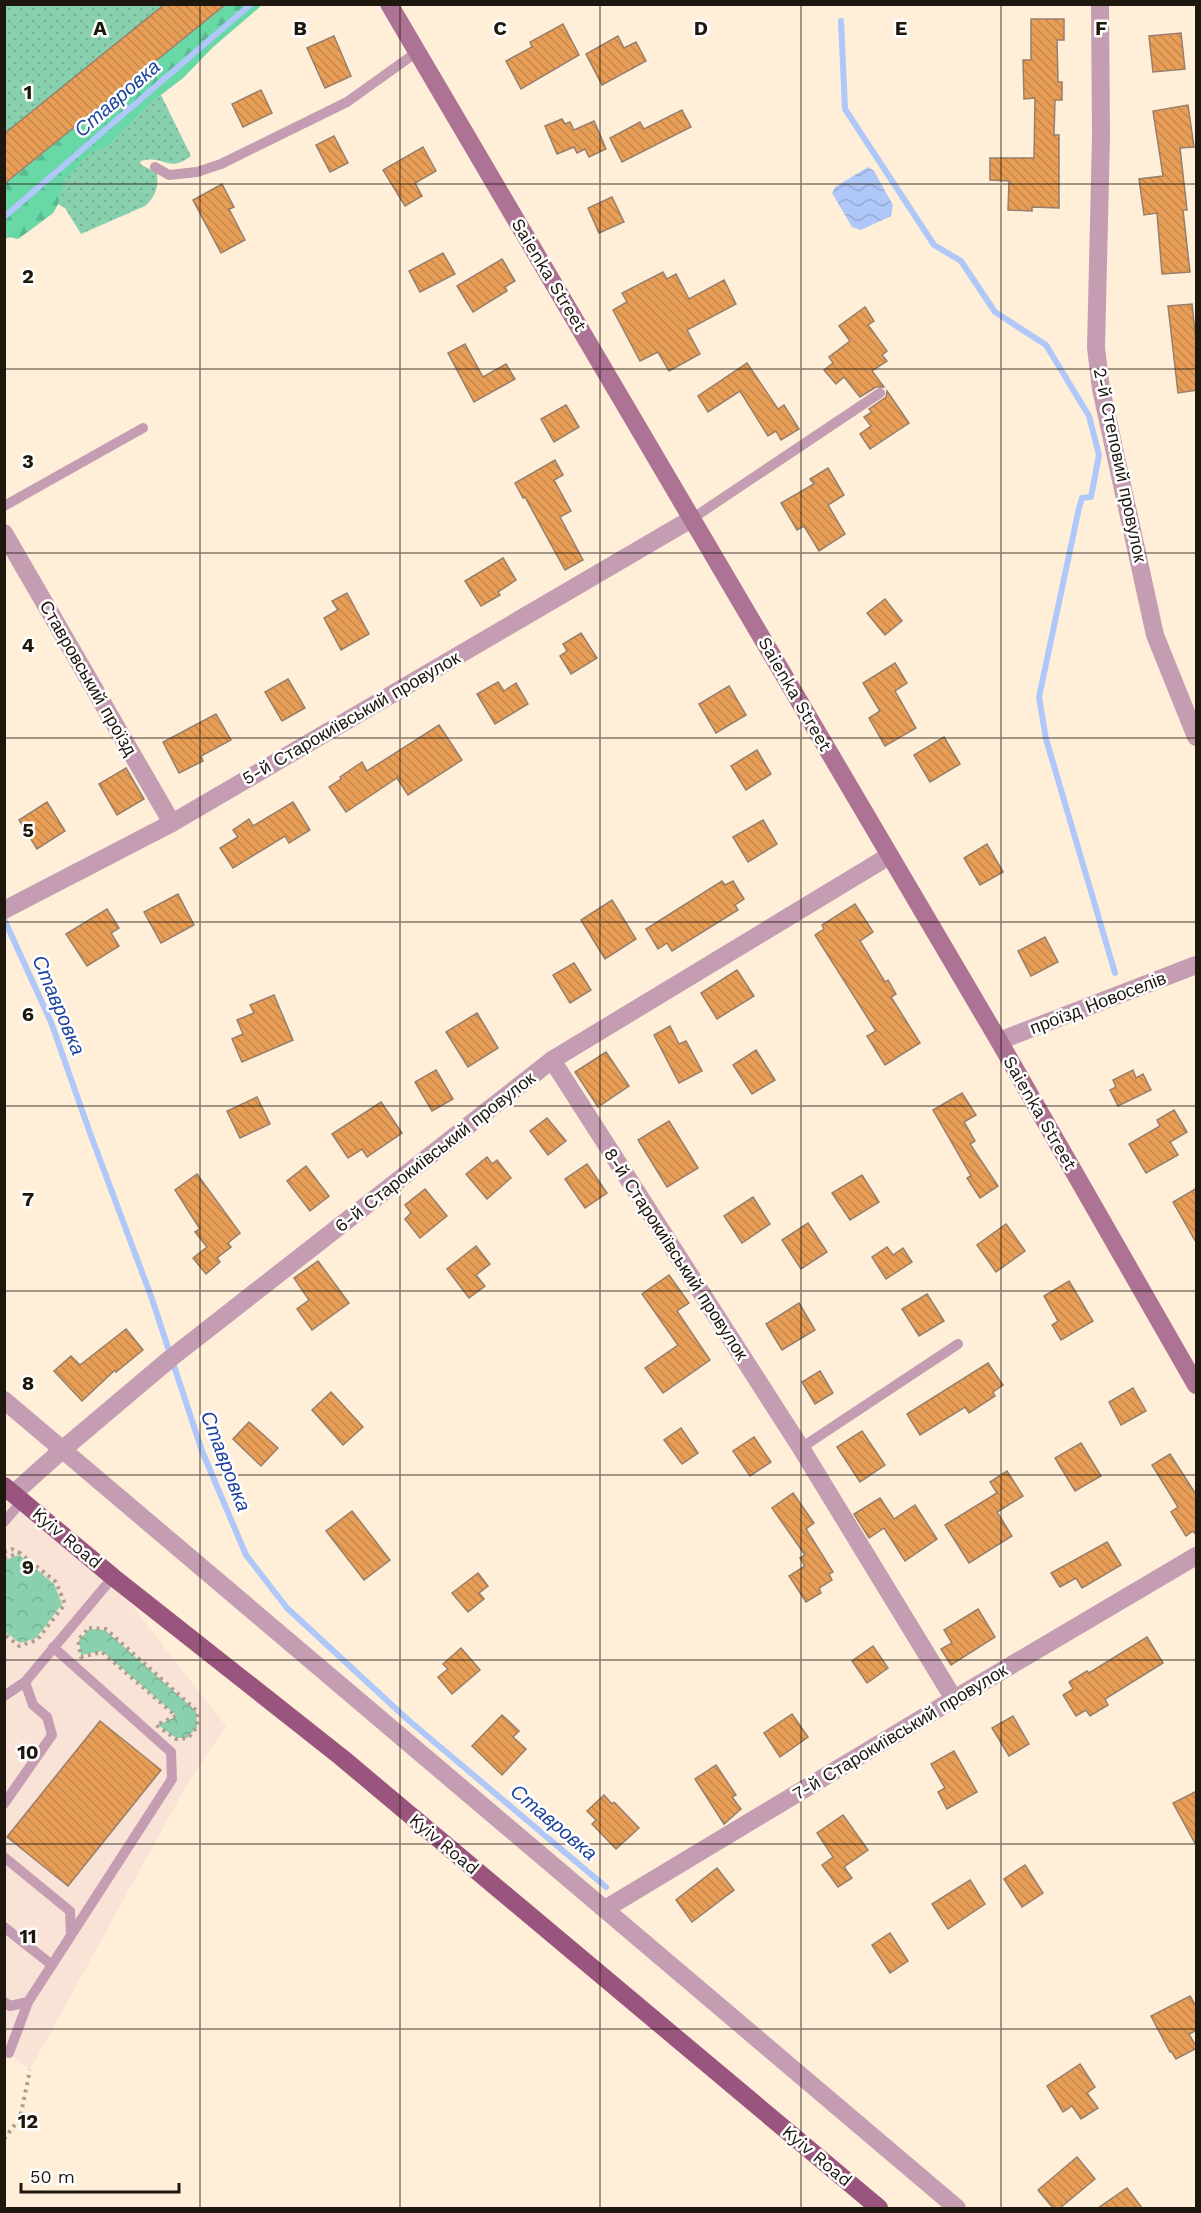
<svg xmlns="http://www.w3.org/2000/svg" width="1201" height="2213" viewBox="0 0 1201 2213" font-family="'Work Sans',sans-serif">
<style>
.commercial{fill:#f9e3d6}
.grass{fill:url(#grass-dots)}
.forest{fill:url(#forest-firs)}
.park{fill:url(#park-crowns)}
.water{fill:url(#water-waves)}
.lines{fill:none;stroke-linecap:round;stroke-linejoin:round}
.stream{stroke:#afc8f9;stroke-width:6}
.building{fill:url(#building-back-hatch);stroke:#977f6b;stroke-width:1.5}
.path{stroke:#ada08e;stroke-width:4;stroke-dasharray:3 4.5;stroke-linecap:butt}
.lane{stroke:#c59db3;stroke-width:10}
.street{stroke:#c59db3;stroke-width:18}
.secondary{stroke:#ad7394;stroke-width:18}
.primary{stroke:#9a557e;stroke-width:18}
.grid{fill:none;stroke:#1e170d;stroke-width:1.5;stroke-opacity:0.55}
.labels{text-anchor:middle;stroke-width:5;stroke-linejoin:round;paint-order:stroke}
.street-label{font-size:18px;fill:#1e170d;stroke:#fff}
.water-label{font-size:20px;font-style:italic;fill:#1e439f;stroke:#fff}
.grid-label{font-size:20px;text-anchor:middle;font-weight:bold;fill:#1e170d;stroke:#fff;stroke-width:5;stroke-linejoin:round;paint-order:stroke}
</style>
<defs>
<pattern id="grass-dots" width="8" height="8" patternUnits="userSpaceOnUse" patternTransform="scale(1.5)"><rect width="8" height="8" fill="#88d0ae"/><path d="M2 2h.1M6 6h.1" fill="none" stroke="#75b294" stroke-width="1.8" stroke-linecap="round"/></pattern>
<pattern id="forest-firs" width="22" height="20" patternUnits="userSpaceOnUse" patternTransform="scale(1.5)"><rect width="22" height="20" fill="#68d8a7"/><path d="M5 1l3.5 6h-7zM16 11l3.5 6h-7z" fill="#5ab98f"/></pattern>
<pattern id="park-crowns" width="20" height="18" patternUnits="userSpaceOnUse" patternTransform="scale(1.5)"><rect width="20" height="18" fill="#88d0ae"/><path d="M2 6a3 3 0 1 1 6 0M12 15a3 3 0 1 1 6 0" fill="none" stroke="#75b294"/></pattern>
<pattern id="water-waves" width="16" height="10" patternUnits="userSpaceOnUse" patternTransform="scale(1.5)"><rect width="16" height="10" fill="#afc8f9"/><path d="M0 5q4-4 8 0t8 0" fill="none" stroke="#96abd4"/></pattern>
<pattern id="building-back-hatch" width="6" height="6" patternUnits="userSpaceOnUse" patternTransform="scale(1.5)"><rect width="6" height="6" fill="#e89e56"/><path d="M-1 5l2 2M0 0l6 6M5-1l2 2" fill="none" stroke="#c7874a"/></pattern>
</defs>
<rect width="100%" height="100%" fill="#ffefd9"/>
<path class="commercial" d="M4,1492L115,1584L226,1726L186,1786L30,2070L4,2049Z"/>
<g class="grass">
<path d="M5,5H165L5,134Z"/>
<path d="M226,5L212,48L183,78L161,95L191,156C169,174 164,154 141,161L140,164L157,173C159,186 155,198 145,206L81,234L65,208L58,204L53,213L18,239L10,237L5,239V184Z"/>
</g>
<path class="forest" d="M226,5H262L212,48L183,78L153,100L107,146L91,152L64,180L58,204L53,213L18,239L10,237L5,231V184Z"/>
<g class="park">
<path d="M19,1555L54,1584L62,1604L36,1638L20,1643L4,1631L5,1560Z"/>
<path d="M90,1629L105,1630L196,1711L197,1727L187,1738H176L158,1725L177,1716L102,1651L81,1655L79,1640Z"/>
</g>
<path class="water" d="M868,167L874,171L893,205L891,216L861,230L852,227L832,193L835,187Z"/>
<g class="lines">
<g class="stream">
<path d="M841,21L845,109L934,245L961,261L995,312L1046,345L1089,416L1099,455L1091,497L1082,498L1079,508L1039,697L1046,739L1115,973"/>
<path d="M4,217L251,4"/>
<path d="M4,919L51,1022L90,1133L152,1299L202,1451L246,1555L287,1608L407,1719L606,1887"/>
</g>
</g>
<g class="building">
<path d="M165,4H226L4,184V134Z"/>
<path d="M1031,19H1064V40H1057L1058,82H1062V100H1055L1054,135H1059V208L1032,207V211L1008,210L1009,181L990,180V158H1034L1035,98L1024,99L1023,60H1031Z"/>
<path d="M563,24L579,55L521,89L506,61L532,47L530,42Z"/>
<path d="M1181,33L1185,69L1153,72L1149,36Z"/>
<path d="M334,36L351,76L325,88L307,48Z"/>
<path d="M618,36L624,48L636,42L646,61L602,85L586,54Z"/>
<path d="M261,90L272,113L243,127L232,104Z"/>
<path d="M1188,105L1194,147L1180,148L1187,210H1183L1190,272L1162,274L1157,213L1144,215L1139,179L1163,176L1153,111Z"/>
<path d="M682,110L691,127L622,162L610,138L640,122L644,129Z"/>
<path d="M562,119L565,124L570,122L574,130L594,121L606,149L589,157L585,149L577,153L574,147L557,154L545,126Z"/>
<path d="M334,136L348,163L330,172L316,145Z"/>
<path d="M423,147L436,171L415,183L422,196L405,206L383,170Z"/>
<path d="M222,184L234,207L229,209L245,240L221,253L193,200Z"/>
<path d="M612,197L624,222L599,233L588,208Z"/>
<path d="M443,253L455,274L420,292L409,271Z"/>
<path d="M502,259L515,281L505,287L507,291L473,312L457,286Z"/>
<path d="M663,272L667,279L676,274L689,299L724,280L736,304L687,330L700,354L669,371L658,352L640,361L613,310L627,302L622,293Z"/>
<path d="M1192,304L1197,351V390L1178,393L1168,306Z"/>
<path d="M865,307L874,321L868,325L887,351L882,355L887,361L872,371L884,387H876L860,397L844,377L836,384L824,370L833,363L829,357L850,341L839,326Z"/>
<path d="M465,344L483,377L506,364L515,379L474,402L448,353Z"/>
<path d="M747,363L778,409L784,405L799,429L781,440L776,431L768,436L740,391L708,412L698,396Z"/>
<path d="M887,391L909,423L870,449L860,434L871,426L864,417L872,412L869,409L886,397Z"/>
<path d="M566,405L579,427L554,442L541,419Z"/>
<path d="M555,460L563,475L554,480L571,511L560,517L583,560L565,570L525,497L523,498L515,483Z"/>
<path d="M828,468L844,495L828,505L845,534L819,551L804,526L797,530L781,503L814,484L810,479Z"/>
<path d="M503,558L516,580L498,592L500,595L481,606L465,581Z"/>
<path d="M347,593L369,634L341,650L324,618L338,610L332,601Z"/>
<path d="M885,599L902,621L885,635L867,613Z"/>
<path d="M581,633L597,658L571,674L560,656L567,651L563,644Z"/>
<path d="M895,663L907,683L895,691L916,728L885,746L869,718L880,711L863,683Z"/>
<path d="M288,679L305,708L282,721L265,692Z"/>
<path d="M498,682L504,691L516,683L528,704L495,724L477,694Z"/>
<path d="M729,686L746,715L716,733L699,704Z"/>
<path d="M216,714L231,740L201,756L203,761L179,773L163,742Z"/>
<path d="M439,725L462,760L408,795L397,778L346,812L329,787L341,779L340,777L362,762L367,771Z"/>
<path d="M944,737L960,764L930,782L914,755Z"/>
<path d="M757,750L771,774L746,790L731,766Z"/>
<path d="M126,768L144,799L117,815L99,784Z"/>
<path d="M47,802L65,831L37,849L19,820Z"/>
<path d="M293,802L310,830L289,843L285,836L233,868L220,848L238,837L233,830L249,819L253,826Z"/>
<path d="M763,820L777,844L748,862L733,837Z"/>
<path d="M987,844L1003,872L980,885L964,858Z"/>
<path d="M722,881L725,885L733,881L744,899L735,905L738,910L672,951L667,943L658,949L646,929Z"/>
<path d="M178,894L194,925L161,943L144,912Z"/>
<path d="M612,900L636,939L605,959L581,920Z"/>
<path d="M855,904L873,932L860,941L885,982L888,980L896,994L891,997L920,1043L885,1065L867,1036L876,1031L815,935L824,929L822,925Z"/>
<path d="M107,909L119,928L111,933L119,946L87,966L66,934Z"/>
<path d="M1045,937L1058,962L1031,976L1018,951Z"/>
<path d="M574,963L591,990L570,1003L553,975Z"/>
<path d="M737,970L754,996L717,1019L701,993Z"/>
<path d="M274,995L293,1040L242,1062L232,1039L243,1034L237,1020L254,1013L250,1005Z"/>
<path d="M477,1013L498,1048L468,1067L446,1032Z"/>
<path d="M670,1026L679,1044L686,1041L702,1071L679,1083L654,1035Z"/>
<path d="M756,1050L775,1080L752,1094L733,1065Z"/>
<path d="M606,1052L629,1086L598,1107L575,1072Z"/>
<path d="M436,1070L453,1099L432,1111L415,1082Z"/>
<path d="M1133,1070L1136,1078L1143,1074L1151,1090L1118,1106L1110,1090L1116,1087L1113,1080Z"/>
<path d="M962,1093L976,1115L964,1122L975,1141L970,1144L998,1186L980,1198L967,1178L971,1176L933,1110Z"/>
<path d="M257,1097L270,1124L240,1138L227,1111Z"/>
<path d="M381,1102L402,1133L367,1157L362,1149L348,1158L332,1134Z"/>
<path d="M1174,1110L1187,1132L1170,1142L1178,1155L1146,1173L1129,1144L1160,1126L1157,1120Z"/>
<path d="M547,1118L566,1141L548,1155L530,1131Z"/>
<path d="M669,1121L698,1168L667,1187L638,1140Z"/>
<path d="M487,1157L492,1164L497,1160L511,1178L487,1199L466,1174Z"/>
<path d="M587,1164L607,1193L585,1208L565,1179Z"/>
<path d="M306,1166L329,1196L310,1211L287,1181Z"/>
<path d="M197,1174L240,1233L228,1243L231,1247L217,1258L220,1262L206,1274L193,1258L207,1247L195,1232L200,1229L175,1190Z"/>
<path d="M862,1175L879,1202L850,1220L832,1193Z"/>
<path d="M1197,1188V1244L1173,1202Z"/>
<path d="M425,1189L447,1216L420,1238L405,1219L411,1213L405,1205Z"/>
<path d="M753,1197L770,1224L742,1243L724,1216Z"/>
<path d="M808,1223L827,1252L801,1269L782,1240Z"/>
<path d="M1006,1224L1025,1251L996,1272L977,1245Z"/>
<path d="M476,1246L490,1264L476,1275L485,1286L469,1298L447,1269Z"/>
<path d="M887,1247L893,1255L903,1248L912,1262L886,1279L872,1257Z"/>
<path d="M318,1261L349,1303L312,1330L297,1309L309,1300L294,1278Z"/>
<path d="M669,1275L689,1303L677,1311L710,1360L663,1393L645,1368L678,1345L642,1294Z"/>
<path d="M1069,1281L1093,1321L1061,1340L1052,1325L1058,1321L1044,1296Z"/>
<path d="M927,1294L944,1321L919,1336L902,1309Z"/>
<path d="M799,1303L815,1330L782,1350L766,1324Z"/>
<path d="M126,1329L143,1350L116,1372L115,1370L82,1401L54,1371L71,1356L80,1365Z"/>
<path d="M988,1363L1003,1385L993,1392L995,1396L969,1413L965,1407L920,1435L907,1414Z"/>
<path d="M820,1371L833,1393L815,1404L802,1382Z"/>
<path d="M1133,1388L1146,1411L1121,1425L1109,1402Z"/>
<path d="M331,1392L363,1427L343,1445L312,1410Z"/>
<path d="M249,1422L278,1448L261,1466L233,1439Z"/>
<path d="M681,1428L698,1453L682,1464L664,1440Z"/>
<path d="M862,1431L885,1465L860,1482L837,1447Z"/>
<path d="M754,1437L771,1462L750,1476L733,1451Z"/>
<path d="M1081,1443L1101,1476L1075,1491L1055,1458Z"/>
<path d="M1170,1454L1197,1496V1536L1193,1531L1186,1536L1171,1512L1178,1507L1152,1465Z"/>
<path d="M1007,1471L1023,1496L997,1512L1012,1536L969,1563L945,1525L997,1493L990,1482Z"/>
<path d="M793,1493L814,1523L806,1529L833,1572L829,1574L832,1580L819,1588L821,1593L806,1602L789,1576L805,1566L800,1558L805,1555L772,1508Z"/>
<path d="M880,1498L894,1519L915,1505L937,1539L905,1561L884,1528L869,1538L854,1514Z"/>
<path d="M352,1511L390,1560L364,1580L326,1531Z"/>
<path d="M1107,1542L1121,1565L1082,1588L1076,1578L1060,1587L1051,1573Z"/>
<path d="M478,1573L488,1586L479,1593L484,1599L468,1612L452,1593Z"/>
<path d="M978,1609L995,1637L951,1665L941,1649L952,1643L944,1630Z"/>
<path d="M1147,1637L1163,1663L1105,1699L1108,1705L1090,1716L1086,1710L1076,1716L1063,1695L1073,1689L1069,1682L1087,1671L1089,1673Z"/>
<path d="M873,1646L888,1668L867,1683L852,1661Z"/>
<path d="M461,1648L480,1670L452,1694L438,1677L448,1669L443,1664Z"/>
<path d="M792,1714L808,1737L780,1757L764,1733Z"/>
<path d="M502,1715L519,1731L513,1737L526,1749L502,1775L472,1746Z"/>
<path d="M1013,1716L1029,1744L1009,1756L992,1728Z"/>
<path d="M100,1721L161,1770L68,1886L7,1837Z"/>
<path d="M954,1751L977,1792L947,1809L938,1792L945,1788L931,1764Z"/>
<path d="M716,1765L736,1795L732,1797L741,1809L724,1824L695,1779Z"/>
<path d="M1197,1791V1847L1173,1803Z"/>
<path d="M604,1795L612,1804L614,1802L639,1828L616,1849L592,1824L596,1820L587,1811Z"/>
<path d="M843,1815L868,1850L844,1867L852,1878L838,1887L822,1865L833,1857L817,1833Z"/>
<path d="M1025,1865L1043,1893L1022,1907L1004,1879Z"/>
<path d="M717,1868L734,1890L692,1922L676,1900Z"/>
<path d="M970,1880L985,1904L948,1929L932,1904Z"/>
<path d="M890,1933L908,1961L890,1973L872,1945Z"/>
<path d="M1190,1996L1197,2008V2030L1189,2034L1197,2048L1176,2059L1171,2051L1170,2052L1151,2016Z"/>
<path d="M1080,2064L1095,2087L1087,2093L1098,2108L1081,2119L1072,2106L1063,2112L1047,2086Z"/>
<path d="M1077,2157L1095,2179L1060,2208H1053L1038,2190Z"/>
<path d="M1127,2188L1142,2208H1098Z"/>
</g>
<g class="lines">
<g class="path">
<path d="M4,1552L12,1549L20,1553"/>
<path d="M4,1558L20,1553L56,1582L65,1604L37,1640L19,1646L4,1634"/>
<path d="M89,1628L106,1629L197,1711V1727L188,1738L176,1739L156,1725L176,1716L102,1652L81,1657L78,1640Z"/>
<path d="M4,2139L20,2118L30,2070"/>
</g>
<g class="lane">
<path d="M155,167L169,175L197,172L221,164L347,102L417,52"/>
<path d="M4,506L143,428"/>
<path d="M693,518L880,393"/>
<path d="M801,1448L958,1344"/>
<path d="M4,1522L22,1501"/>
<path d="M4,1696L25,1682L113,1577"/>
<path d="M4,1804L52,1735L47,1717L33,1705L25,1682"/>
<path d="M4,1857L70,1911L71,1934"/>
<path d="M4,1927L52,1965"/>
<path d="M4,2002L10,2006L28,2002L172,1779L171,1752L53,1647"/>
<path d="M9,2053L28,2002"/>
</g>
<g class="street">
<path d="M1100,4L1101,136L1096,348L1101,389L1155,635L1196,737"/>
<path d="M4,533L172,823"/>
<path d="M4,910L172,823L693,518"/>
<path d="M999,1041L1196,965"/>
<path d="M552,1060L801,1448L954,1699"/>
<path d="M4,1400L957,2208"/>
<path d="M13,1494L62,1450L171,1358L552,1060L889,856"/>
<path d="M605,1909L954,1699L1196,1556"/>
</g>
<path class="secondary" d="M389,4L999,1041L1196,1385"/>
<path class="primary" d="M4,1486L113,1577L341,1757L879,2208"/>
</g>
<path class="grid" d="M200,4V2208M400,4V2208M600,4V2208M801,4V2208M1001,4V2208M4,184H1196M4,369H1196M4,553H1196M4,738H1196M4,922H1196M4,1106H1196M4,1291H1196M4,1475H1196M4,1660H1196M4,1844H1196M4,2029H1196"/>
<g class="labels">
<g class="street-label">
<text transform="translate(549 275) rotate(59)" y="6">Saienka Street</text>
<text transform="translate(1120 465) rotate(78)" y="6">2-й Степовий провулок</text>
<text transform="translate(88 678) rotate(60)" y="6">Ставровський проїзд</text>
<text transform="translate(795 694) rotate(60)" y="6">Saienka Street</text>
<text transform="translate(351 718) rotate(-30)" y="6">5-й Старокиївський провулок</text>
<text transform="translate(1098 1003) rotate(-21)" y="6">проїзд Новоселів</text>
<text transform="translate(1040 1113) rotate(60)" y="6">Saienka Street</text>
<text transform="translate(435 1152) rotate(-38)" y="6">6-й Старокиївський провулок</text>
<text transform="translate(676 1254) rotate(57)" y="6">8-й Старокиївський провулок</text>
<text transform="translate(67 1538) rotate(40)" y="6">Kyiv Road</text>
<text transform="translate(900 1732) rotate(-31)" y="6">7-й Старокиївський провулок</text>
<text transform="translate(444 1844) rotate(40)" y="6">Kyiv Road</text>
<text transform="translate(817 2156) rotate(40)" y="6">Kyiv Road</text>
</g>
<g class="water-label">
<text transform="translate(117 98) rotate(-41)" y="7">Ставровка</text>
<text transform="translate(59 1005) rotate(67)" y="7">Ставровка</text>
<text transform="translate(226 1461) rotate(69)" y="7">Ставровка</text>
<text transform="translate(554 1822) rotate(40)" y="7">Ставровка</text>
</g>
</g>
<g class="grid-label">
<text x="100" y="35">A</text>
<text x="300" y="35">B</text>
<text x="500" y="35">C</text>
<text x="701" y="35">D</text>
<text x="901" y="35">E</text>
<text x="1101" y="35">F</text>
<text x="28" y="99">1</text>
<text x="28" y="283">2</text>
<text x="28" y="468">3</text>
<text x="28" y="652">4</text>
<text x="28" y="837">5</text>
<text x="28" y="1021">6</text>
<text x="28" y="1206">7</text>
<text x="28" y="1390">8</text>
<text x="28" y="1574">9</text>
<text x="28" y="1759">10</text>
<text x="28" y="1943">11</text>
<text x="28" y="2128">12</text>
</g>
<rect width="1201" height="2213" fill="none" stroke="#1e170d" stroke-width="12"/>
<path d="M21 2183v9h158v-9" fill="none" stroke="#1e170d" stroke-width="3"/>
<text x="30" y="2183" font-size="18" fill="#1e170d" stroke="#ffffff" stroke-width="4.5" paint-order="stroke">50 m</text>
</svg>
